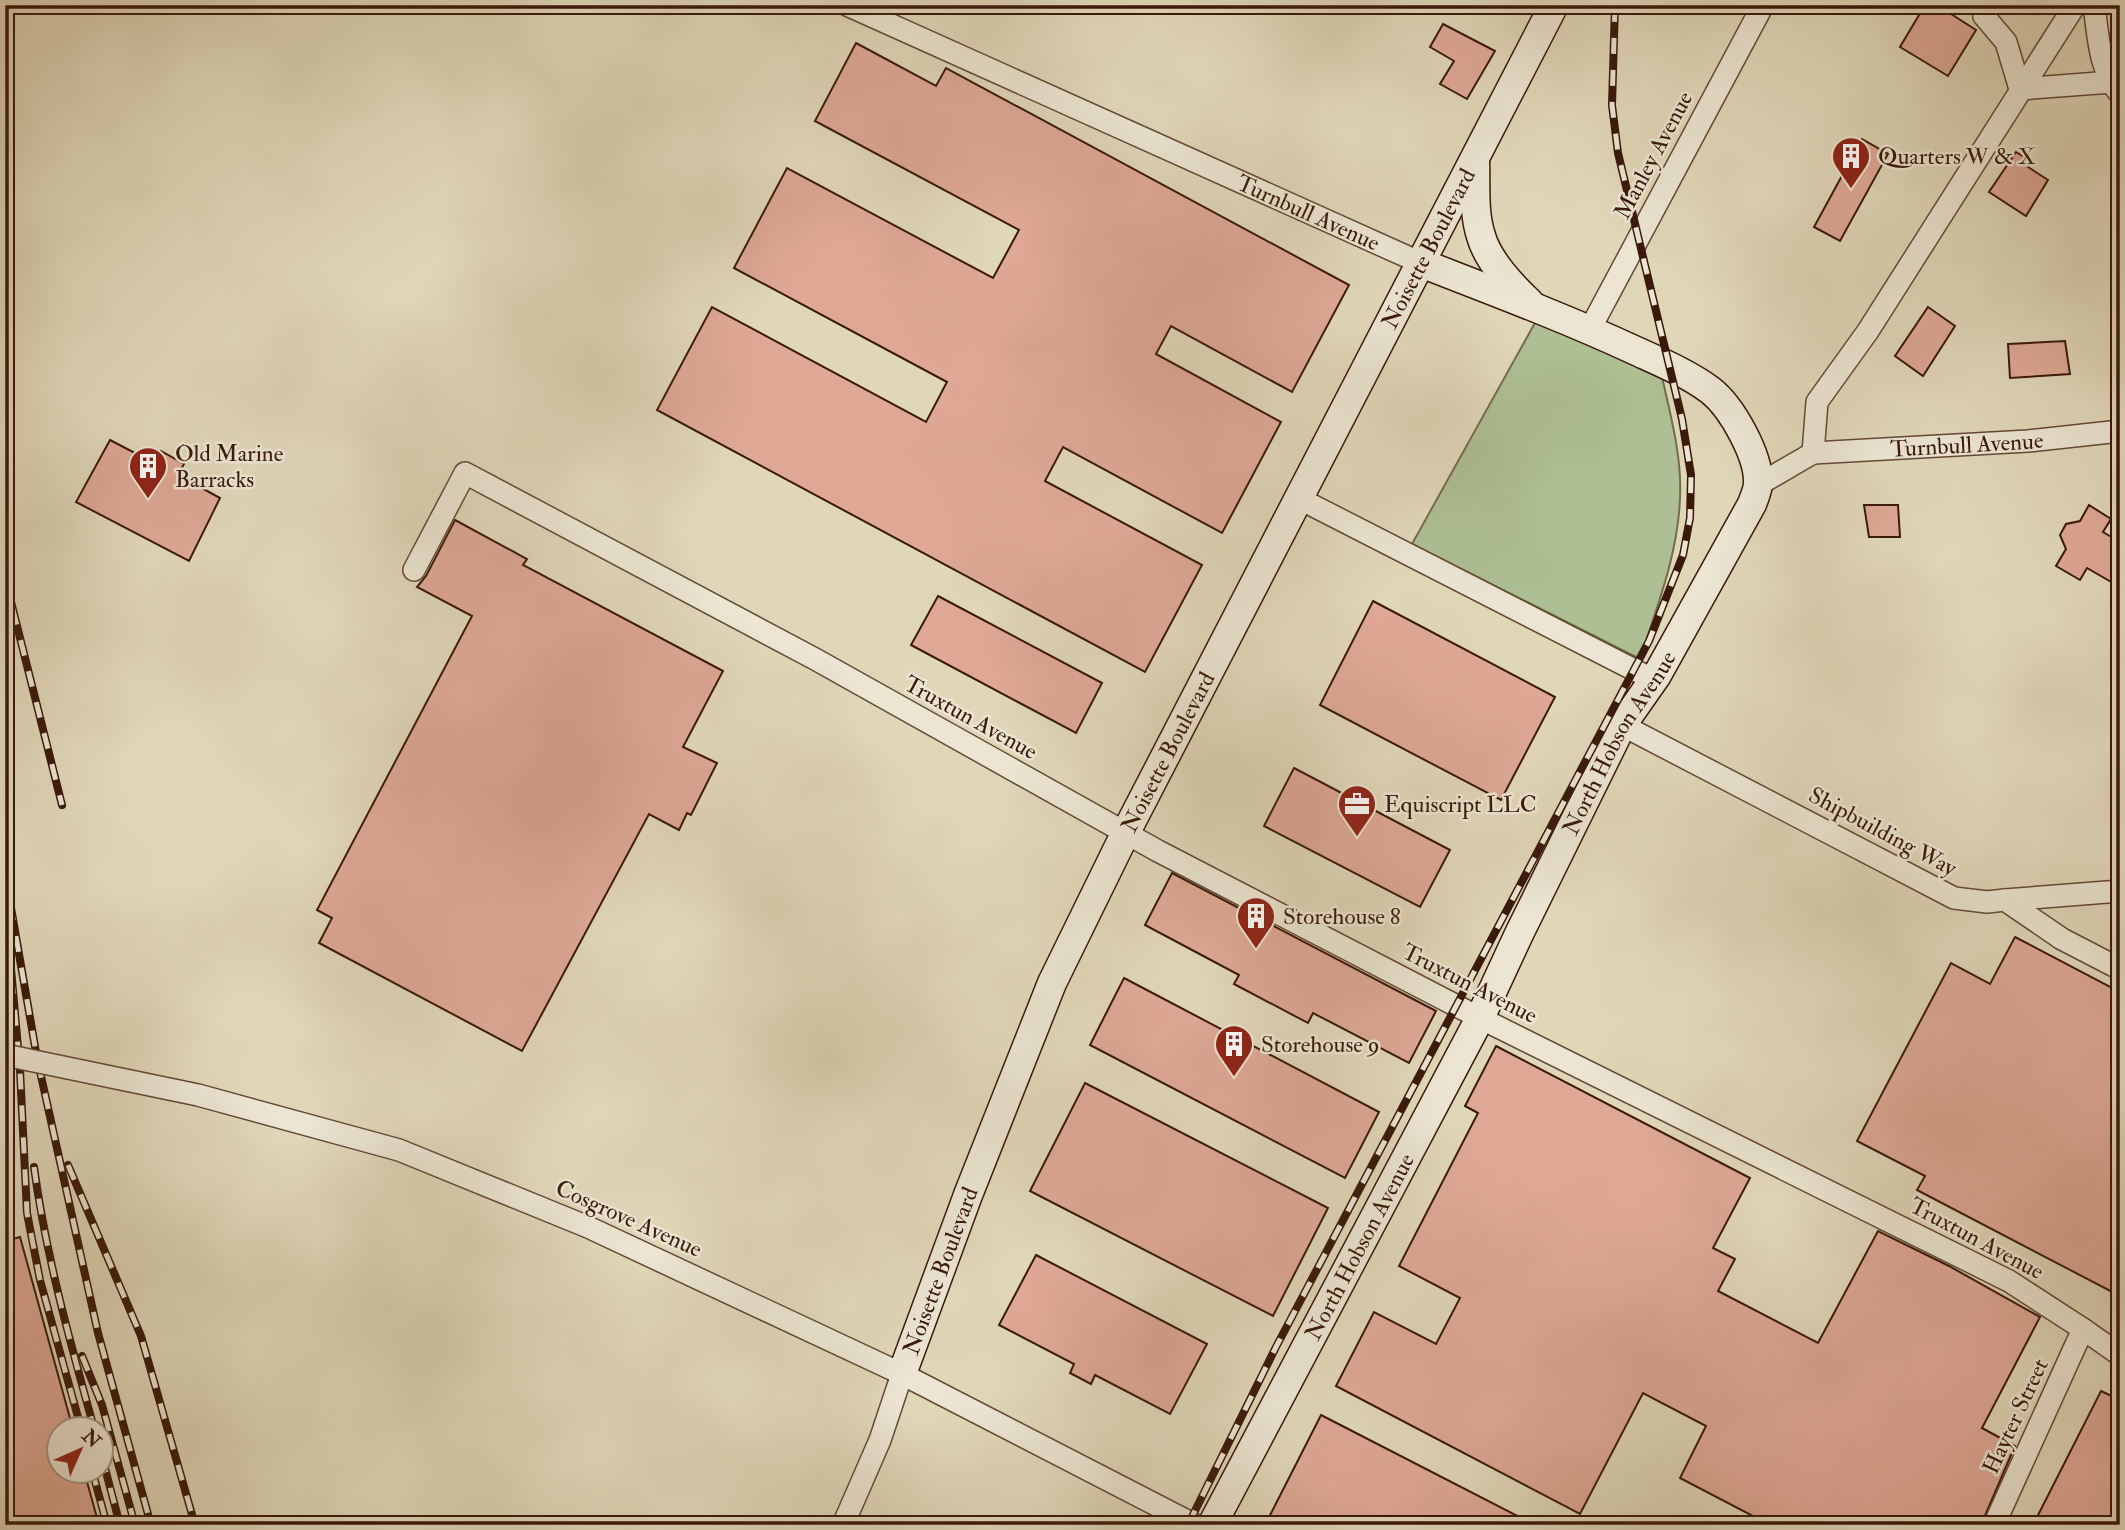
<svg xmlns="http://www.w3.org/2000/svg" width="2125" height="1530" viewBox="0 0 2125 1530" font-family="'IM FELL Double Pica',serif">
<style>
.green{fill:#adbf93;stroke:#746c4f;stroke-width:2}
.building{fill:#dea895;stroke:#3a190b;stroke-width:2}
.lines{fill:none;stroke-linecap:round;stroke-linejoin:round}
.street-casing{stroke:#644836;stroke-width:24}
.secondary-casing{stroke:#3a190b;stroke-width:31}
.street{stroke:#ebe5d2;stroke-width:21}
.secondary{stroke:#ebe5d2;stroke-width:28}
.rail-casing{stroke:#3a190b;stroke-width:8}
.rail{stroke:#ebe5d2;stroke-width:5;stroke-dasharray:16;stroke-linecap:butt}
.street-bridge-casing{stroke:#644836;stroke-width:24;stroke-linecap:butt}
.street-bridge{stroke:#ebe5d2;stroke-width:21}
.labels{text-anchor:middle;stroke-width:5;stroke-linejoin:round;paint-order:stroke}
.street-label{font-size:23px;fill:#3a190b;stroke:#ebe5d2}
.poi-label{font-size:23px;fill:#3a190b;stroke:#ebe5d2;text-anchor:start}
</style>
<rect width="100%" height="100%" fill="#e0d7b9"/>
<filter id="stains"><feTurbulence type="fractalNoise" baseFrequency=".00286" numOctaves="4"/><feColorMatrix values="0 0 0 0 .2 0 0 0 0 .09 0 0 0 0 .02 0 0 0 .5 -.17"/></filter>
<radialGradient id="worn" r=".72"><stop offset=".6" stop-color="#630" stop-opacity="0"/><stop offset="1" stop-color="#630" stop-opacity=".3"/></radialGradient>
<path class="green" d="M1536,321L1662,377C1671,417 1682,457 1680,498C1678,554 1657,607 1640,659L1412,544Z"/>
<g class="building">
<path d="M1925,5H1937L1976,30L1948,76L1900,47Z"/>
<path d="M1443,24L1495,51L1467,99L1440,84L1454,61L1430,47Z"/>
<path d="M856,43L936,86L946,68L1349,285L1292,392L1171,326L1156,354L1281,422L1222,533L1063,447L1045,481L1202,565L1145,672L657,410L712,307L926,422L947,382L734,268L787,168L993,278L1019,230L815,121Z"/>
<path d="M1862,139L1888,154L1840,241L1814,227Z"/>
<path d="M2016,152L2031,161L2028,167L2048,180L2026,216L1989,192Z"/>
<path d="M1928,307L1955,326L1923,376L1895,356Z"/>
<path d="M2065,341L2070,374L2010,378L2008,344Z"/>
<path d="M110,440L154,463L161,451L184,464L178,475L220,498L189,561L76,502Z"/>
<path d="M1864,505H1898L1900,537H1869Z"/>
<path d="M2089,505L2111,519L2103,532L2120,542V587L2087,568L2080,580L2056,566L2066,549L2060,535L2066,524L2080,521Z"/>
<path d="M455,520L527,559L523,565L723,671L683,747L717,763L691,815L687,813L679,830L649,814L522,1051L319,943L332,918L317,910L472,616L417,587L426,576Z"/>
<path d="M938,596L1102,683L1076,733L911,645Z"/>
<path d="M1373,601L1555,697L1501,800L1320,705Z"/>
<path d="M1294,768L1450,850L1420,907L1264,826Z"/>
<path d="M1172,873L1436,1011L1409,1063L1313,1013L1308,1023L1234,984L1239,975L1145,925Z"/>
<path d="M2015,937L2120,992V1296L1917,1190L1925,1176L1857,1141L1951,963L1990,984Z"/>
<path d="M1124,978L1379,1112L1345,1178L1090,1045Z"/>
<path d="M1496,1046L1750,1178L1713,1248L1735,1259L1718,1291L1818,1343L1878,1231L1949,1266L2040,1317L1982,1428L2015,1446L1981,1525H1770L1680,1478L1706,1426L1643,1393L1580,1514L1336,1386L1374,1312L1436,1344L1460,1298L1399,1266L1478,1113L1465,1106Z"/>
<path d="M1085,1083L1328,1208L1273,1316L1030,1191Z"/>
<path d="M20,1237L73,1429H60V1471H84L99,1525H5V1241Z"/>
<path d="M1036,1255L1207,1344L1170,1414L1095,1375L1091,1384L1070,1373L1074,1364L999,1325Z"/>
<path d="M2101,1391L2120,1400V1525H2033Z"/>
<path d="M1321,1415L1535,1525H1265Z"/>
</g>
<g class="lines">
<defs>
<g id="street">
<path id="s1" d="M847,5L1421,263"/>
<path d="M1990,5L1984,16L2006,42L2020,89L2112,82"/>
<path d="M2094,5C2098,34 2099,71 2120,94"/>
<path d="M1590,329L1763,5"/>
<path id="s2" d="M1813,453L2028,441L2120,431"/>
<path d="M1758,485L1813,453L1817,402L1868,331L2075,5"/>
<path d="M1300,499L1654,680"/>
<path d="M414,570L465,473L815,659L1158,851L1480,1018L2009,1281L2083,1329L2120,1355"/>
<path d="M1622,725L1954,898L1987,902L2005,900L2062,939L2120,969"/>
<path d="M2005,900L2120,891"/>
<path d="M588,1227L902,1374L1195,1525"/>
<path d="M843,1525L880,1440L902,1374"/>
<path d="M1994,1525L2083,1329"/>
</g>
<g id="secondary">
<path d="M1475,160C1476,184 1473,212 1481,236C1488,261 1510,284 1529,302"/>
<path id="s3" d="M902,1374L968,1195L1052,983L1125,834L1554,5"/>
<path id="s4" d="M1212,1525L1480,1018L1519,934L1622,725L1657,675L1752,504C1754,498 1758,490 1758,483C1759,456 1732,407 1710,390C1687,373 1660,362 1634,350C1565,318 1493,291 1421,263"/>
</g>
</defs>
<use href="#street" class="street-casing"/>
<use href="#secondary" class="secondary-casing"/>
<use href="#street" class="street"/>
<use href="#secondary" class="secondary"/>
<defs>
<g id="rail">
<path d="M5,578L62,805"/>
<path d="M5,625L8,637"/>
<path d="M5,873L37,1058L98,1333L151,1525"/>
<path d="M9,946L20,1070L27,1213L40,1280L81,1428"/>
<path d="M68,1165L141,1336L195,1525"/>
<path d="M34,1167C46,1256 70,1342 94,1428"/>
<path d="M82,1356L102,1405L135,1525"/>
<path d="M102,1457L120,1525"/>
<path d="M92,1470L107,1525"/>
<path d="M1188,1525L1276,1347L1649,641L1683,555L1690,518L1691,475L1682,419L1618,153L1612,105L1615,5"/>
</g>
</defs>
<use href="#rail" class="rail-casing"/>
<use href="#rail" class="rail"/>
<defs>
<path id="street-bridge" d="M5,1055L198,1095L399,1150L588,1227"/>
</defs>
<use href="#street-bridge" class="street-bridge-casing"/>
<use href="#street-bridge" class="street-bridge"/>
</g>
<defs>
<symbol id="building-pin" viewBox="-11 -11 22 30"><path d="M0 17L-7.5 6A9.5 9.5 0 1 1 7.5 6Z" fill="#8f2418" stroke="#ebe5d2"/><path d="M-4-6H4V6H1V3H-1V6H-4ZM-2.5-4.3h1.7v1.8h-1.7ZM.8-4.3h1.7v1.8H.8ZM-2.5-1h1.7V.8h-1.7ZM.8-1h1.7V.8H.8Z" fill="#fff"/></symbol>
<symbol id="office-pin" viewBox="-11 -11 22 30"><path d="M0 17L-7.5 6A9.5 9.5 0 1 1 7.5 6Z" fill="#8f2418" stroke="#ebe5d2"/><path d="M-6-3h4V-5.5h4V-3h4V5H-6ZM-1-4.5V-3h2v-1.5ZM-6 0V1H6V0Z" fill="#fff"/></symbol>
</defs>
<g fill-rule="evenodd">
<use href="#building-pin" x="1829" y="134" width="44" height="60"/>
<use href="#building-pin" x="126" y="444" width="44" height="60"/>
<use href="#office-pin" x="1335" y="782" width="44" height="60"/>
<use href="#building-pin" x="1234" y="894" width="44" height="60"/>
<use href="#building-pin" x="1212" y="1022" width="44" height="60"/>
</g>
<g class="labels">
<g class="street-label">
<text transform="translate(1653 155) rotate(-62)" y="8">Manley Avenue</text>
<text dy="8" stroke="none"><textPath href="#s1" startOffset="506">Turnbull Avenue</textPath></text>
<text dy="8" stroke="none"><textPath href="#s3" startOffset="1244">Noisette Boulevard</textPath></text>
<text dy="8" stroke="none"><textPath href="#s2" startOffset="154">Turnbull Avenue</textPath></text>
<text transform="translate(971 717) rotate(29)" y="8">Truxtun Avenue</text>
<text dy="8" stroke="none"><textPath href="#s4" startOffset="882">North Hobson Avenue</textPath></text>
<text dy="8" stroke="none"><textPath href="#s3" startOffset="677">Noisette Boulevard</textPath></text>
<text transform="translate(1883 831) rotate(28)" y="8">Shipbuilding Way</text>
<text transform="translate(1470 983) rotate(27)" y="8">Truxtun Avenue</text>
<text transform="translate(629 1218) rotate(24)" y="8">Cosgrove Avenue</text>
<text transform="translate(1977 1238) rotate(28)" y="8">Truxtun Avenue</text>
<text dy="8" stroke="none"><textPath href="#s4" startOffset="315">North Hobson Avenue</textPath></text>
<text dy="8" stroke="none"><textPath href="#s3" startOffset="110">Noisette Boulevard</textPath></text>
<text transform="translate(2015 1416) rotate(-65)" y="8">Hayter Street</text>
</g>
<g class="poi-label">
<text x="1878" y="164">Quarters W &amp; X</text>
<text x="175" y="461">Old Marine<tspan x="175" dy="26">Barracks</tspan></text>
<text x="1384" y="812">Equiscript LLC</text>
<text x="1283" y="924">Storehouse 8</text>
<text x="1261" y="1052">Storehouse 9</text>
</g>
</g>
<rect width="2125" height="1530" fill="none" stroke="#e0d7b9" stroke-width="28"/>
<rect x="7" y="7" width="2111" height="1516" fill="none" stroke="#3a190b" stroke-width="3.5"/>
<rect x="14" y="14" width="2097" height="1502" fill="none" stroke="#3a190b" stroke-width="2"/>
<g transform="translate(80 1450) rotate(45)"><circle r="33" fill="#ebe5d2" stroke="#a49382" stroke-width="2"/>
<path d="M0-5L12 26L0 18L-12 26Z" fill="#8f2418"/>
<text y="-10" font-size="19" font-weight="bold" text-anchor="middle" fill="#3a190b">N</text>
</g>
<rect width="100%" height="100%" filter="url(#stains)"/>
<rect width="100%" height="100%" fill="url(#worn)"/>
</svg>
